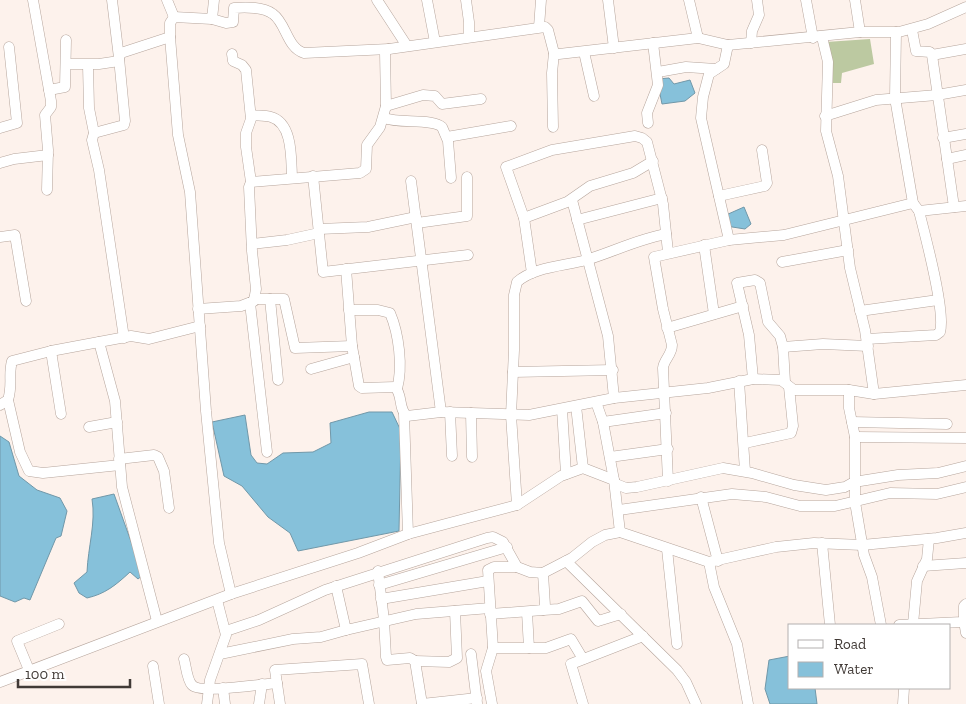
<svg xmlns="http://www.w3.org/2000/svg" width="966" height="704" viewBox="0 0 966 704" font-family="'Zilla Slab',serif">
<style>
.green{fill:#bcc9a1}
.water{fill:#86c1da;stroke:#7198a9}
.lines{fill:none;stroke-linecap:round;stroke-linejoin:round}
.minor-casing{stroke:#b6a59c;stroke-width:11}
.minor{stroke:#fff;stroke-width:10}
</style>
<rect width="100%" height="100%" fill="#fdf2ec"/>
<path class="green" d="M870,39L874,64L842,73L841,83H830L826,42Z"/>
<g class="water">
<path d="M669,78L674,84L690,80L695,93L685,101L662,104L657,79Z"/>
<path d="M744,207L751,224L745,229L726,226V215Z"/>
<path d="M369,412H392L401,431L399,531L298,551L290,533L268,517L242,486L224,476L212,422L245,415L251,455L257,463L267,464L283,453L313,452L331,443L330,423Z"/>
<path d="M0,436L9,442L19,476L37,490L60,498L67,511L61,536L56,538L30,600L24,598L15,602L0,596Z"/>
<path d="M114,494L143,575L138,579L130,572C116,585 105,594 87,598L79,593L74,583L87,572C88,547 96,523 92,499Z"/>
<path d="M790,656V688H815L817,704H770L765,689L769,660Z"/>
</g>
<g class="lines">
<defs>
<g id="minor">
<path d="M33,0L51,101V107L45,115L48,150L47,190"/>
<path d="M112,0L119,58"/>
<path d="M167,0L174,17"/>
<path d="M214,0L212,19L174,17L170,23V37L178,135L190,192L206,411L219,543L231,594"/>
<path d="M377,0L407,46"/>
<path d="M427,0L435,42"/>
<path d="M466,0L469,22V37"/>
<path d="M608,0L614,48"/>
<path d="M689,0L698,38"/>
<path d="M806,0L813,38"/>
<path d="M855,0L860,32"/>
<path d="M212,19L226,23L233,22L234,8C245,7 264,7 273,14C286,23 287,48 304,53L389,49"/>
<path d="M539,27L541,0"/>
<path d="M912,30L916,51L930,52L932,55L954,207"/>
<path d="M896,32L895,98L913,203L919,211L966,206"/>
<path d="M822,37L828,62L826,131L838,176L850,268L865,330L874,394"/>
<path d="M751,43L752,31L759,15L757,0"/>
<path d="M728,45L724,64L709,74L703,97L701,118L729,240"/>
<path d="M584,52L594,96"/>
<path d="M232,54L233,61L242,65L246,70L251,119L246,133V147L251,182"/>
<path d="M932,55L966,49"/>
<path d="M66,64H99L119,61"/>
<path d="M88,65L89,108L94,133"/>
<path d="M658,72L686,67L716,69"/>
<path d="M49,90L65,87L66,40"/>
<path d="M386,106L423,95L435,96L442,104L481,99"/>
<path d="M251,115C257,116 264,115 271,117C293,123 291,159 292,177"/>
<path d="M825,116L876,100L937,95L966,90"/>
<path d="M384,118C400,124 432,118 442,127L448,141L451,178"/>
<path d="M648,123L647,113L658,85L653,43"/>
<path d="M553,127L552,73L554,53"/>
<path d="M0,128L17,123L9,47"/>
<path d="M447,137L511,126"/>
<path d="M943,138L966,134"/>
<path d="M947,159L966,155"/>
<path d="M0,163L14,159L48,155"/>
<path d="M313,176L323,272L468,255"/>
<path d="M411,181L441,412"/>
<path d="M719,196L765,186L767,183L762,150"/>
<path d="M572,200L608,336L614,398"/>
<path d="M524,218L567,202L590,186L633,173L653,161"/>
<path d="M577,220L662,198"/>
<path d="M417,223L467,216V177"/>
<path d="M319,229L368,227L416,217"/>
<path d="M0,237L15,235L26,301"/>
<path d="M252,244L287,240L319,233"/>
<path d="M704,245L714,314"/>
<path d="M782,262L848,250"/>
<path d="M346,269L352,346"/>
<path d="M532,273L524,218L506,167L552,150L635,136L642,138L647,142L663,204L668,252"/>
<path d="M254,299H284L295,348L352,346L359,386L362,388L395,387C403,395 398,409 407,416L441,412L529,415L614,398L708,388L753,379L781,380L794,390H849V408L855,437V502L864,555L872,577L881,625"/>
<path d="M270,299L278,380"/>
<path d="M250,303L267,452"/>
<path d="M198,309L241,306L254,301L256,289L252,251L249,187L251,182L360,173L366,169L367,145L380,127L386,106L385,52L389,49L545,27L548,30L554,53L559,54L698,38L728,45L860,32H899L928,24L966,7"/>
<path d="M349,310H378L390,313C399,334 403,367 397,389"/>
<path d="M860,311L938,300"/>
<path d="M667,328L743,306"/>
<path d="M124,338L99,170L92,140L94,133L124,125L125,121L119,58L121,53L170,37"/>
<path d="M867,339L936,335L940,332C946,312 925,235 919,211"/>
<path d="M99,342L115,401L122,487L157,621"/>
<path d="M783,347L823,344L868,346"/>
<path d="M51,351L61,414"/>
<path d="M311,369L354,357"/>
<path d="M513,372L613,370"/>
<path d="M753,379L749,335L737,283L755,280L760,283L768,322L780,336L783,347L785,382"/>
<path d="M739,381L745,471"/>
<path d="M849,390L874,394L966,385"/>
<path d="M8,400L20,452L29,471L43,473L120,465"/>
<path d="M596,402L603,422L614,480"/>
<path d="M0,405L8,400C13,384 8,375 12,361L51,351L131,336L149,339L200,326"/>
<path d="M576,406L583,468"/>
<path d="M562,409L566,474"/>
<path d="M450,412L452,456"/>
<path d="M471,413L472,457"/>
<path d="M404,414L408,534"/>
<path d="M603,422L666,413"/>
<path d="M852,422L947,424"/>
<path d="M89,427L117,422"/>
<path d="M855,437L966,438"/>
<path d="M745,443L791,433L793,426L789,387"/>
<path d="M610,457L668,449"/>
<path d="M119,459L154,455L158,457L164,471L169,508"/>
<path d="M668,481L663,368C664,359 672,355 672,345L663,309L654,257L729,240L784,235L913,203"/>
<path d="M616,484L626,488L637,487L723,468L752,473L794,485L826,490L845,487L854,482L898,475L938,473L966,466"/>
<path d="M701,497L718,561"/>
<path d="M517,505L511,415L514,350V295L517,282C533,267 564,266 586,260C613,252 638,239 666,234"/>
<path d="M619,510L732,494L766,497L800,506H835L890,493L937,494L966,487"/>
<path d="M822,543L830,625"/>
<path d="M667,549L677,644"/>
<path d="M566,561L677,670L686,682L696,704"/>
<path d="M709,562L714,587L737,644L748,704"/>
<path d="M923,566L966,563"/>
<path d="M378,571L384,620L386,657L387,660L410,658L415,661L422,704"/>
<path d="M379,585L507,547"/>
<path d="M336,586L346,630L416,614L490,608"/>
<path d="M381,599L488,581"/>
<path d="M543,610L559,609L582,601L598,621L621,614"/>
<path d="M527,612L529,648"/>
<path d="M490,614L543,610L545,606L543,573"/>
<path d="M964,621L966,633"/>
<path d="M913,624L917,581L927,559L929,539"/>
<path d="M899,625L962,622L964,621V606L966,604"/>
<path d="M226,631L259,620L325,590L487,538L493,537L503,542L517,567L530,572L543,573L572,558L592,542L605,535L620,532L709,562L776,547L814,543L862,545L937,538L966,533"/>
<path d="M493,648H546L571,639L583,659"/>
<path d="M220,654L293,639L321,637L346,630"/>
<path d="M471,654L477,703"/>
<path d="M184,659C186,666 187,680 192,685C199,694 263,684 277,683"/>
<path d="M415,661L449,662L457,658L455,611"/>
<path d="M153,666L159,704"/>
<path d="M29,670L17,641L59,624"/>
<path d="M0,682L231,594L358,553L408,534L517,505L561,476L583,468L614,480L620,532"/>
<path d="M223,688L225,704"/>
<path d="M207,704L210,680L226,635L217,600"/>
<path d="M259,704L262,684"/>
<path d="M280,704L275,670L362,664L369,704"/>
<path d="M422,704L477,698"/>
<path d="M492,704L486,671L493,648L488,570L494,567H517"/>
<path d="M583,704L571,664L643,636"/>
<path d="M903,704L904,688"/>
</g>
</defs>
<use href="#minor" class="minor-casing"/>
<use href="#minor" class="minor"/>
</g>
<rect x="788" y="624" width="162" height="65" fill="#ffffff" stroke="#b3b0af"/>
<rect x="798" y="640" width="25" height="8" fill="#ffffff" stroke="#b3b0af"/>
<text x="834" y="649" font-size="15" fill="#413a36">Road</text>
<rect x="798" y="662" width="25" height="15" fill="#86c1da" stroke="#b3b0af"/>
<text x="834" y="674" font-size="15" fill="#413a36">Water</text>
<path d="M18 679v8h112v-8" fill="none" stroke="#413a36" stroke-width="2.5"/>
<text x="25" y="679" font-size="15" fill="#413a36" stroke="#ffffff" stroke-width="4" paint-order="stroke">100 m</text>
</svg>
